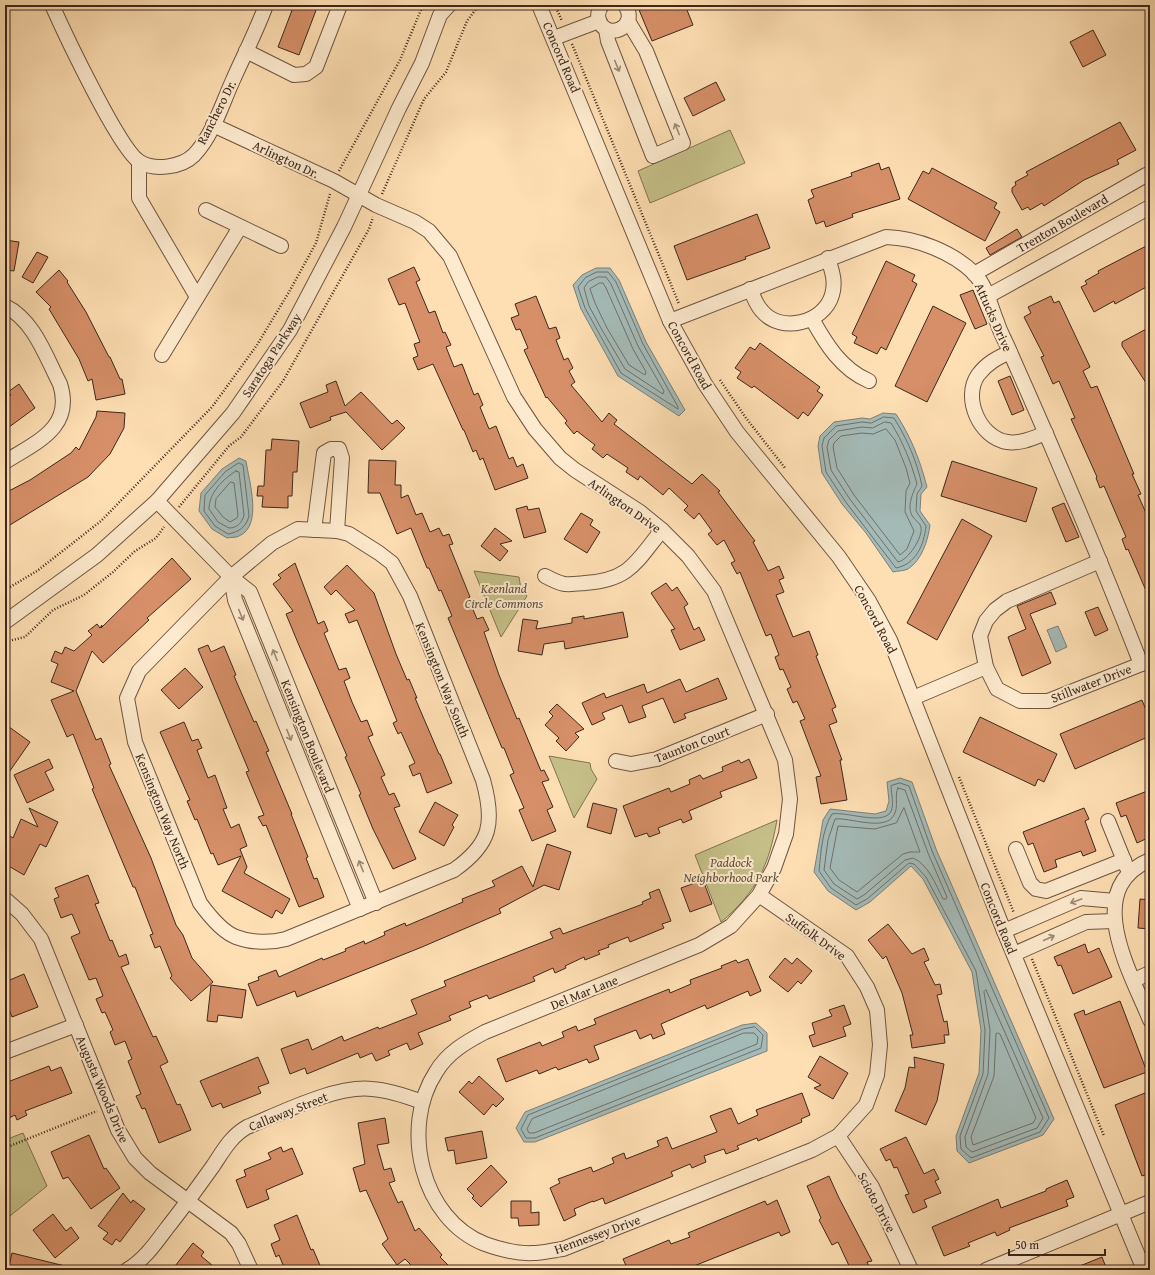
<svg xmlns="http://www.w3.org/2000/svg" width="1155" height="1275" viewBox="0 0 1155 1275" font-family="'Gentium Book Plus',serif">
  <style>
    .green { fill: #c6c088; stroke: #827452 }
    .water { fill: #a4bab7; stroke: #7b7f79 }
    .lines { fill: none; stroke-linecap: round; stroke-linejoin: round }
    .shore { stroke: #70706a; stroke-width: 1 }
    .building { fill: #d68f68; stroke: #3d271c }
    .minor-casing { stroke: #6d5542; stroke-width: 16 }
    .path { stroke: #3d271c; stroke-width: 2.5; stroke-dasharray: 1 2; stroke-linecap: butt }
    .minor { stroke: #feeace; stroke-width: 14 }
    .oneway { stroke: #9e8875 }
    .labels { text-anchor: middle; stroke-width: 4; stroke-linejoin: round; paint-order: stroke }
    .street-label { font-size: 13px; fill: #3d271c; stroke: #feeace }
    .park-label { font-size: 13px; font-style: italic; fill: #5f4d37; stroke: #feeace }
  </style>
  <rect width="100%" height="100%" fill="#fedfb3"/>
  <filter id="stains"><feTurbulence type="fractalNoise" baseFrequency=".005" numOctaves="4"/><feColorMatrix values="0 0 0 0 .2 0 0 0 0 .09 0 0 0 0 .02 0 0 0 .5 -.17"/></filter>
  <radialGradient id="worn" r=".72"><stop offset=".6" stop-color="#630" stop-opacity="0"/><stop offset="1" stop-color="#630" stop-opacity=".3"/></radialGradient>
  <g class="green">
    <polygon points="730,130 745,163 650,203 638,171"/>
    <polygon points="474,571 519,577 521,589 527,596 501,637"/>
    <polygon points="549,756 590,763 591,769 597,779 574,818"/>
    <path d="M777 820C769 865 757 892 721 922L695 855Z"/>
    <polygon points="23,1133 47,1186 5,1220 5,1140"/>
  </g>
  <g class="water">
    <polygon points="596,268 610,268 619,280 646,342 685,410 679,416 618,376 581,309 573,285 582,275"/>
    <path d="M883 413 896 414C911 437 920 460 927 487L921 494 920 511 930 525C928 540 922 560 908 569 904 571 897 571 893 572L866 533 842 504 822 473 818 446 820 436 834 422 862 418 870 419Z"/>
    <path d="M239 458 246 461C249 481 263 526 239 536 236 538 230 537 227 538L212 529 199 511 201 493 222 469Z"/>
    <polygon points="1058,626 1067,647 1056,652 1047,630"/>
    <polygon points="900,778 912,782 936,849 1054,1119 1043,1135 969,1163 957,1151 956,1136 979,1073 981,1030 972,972 923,879 911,866 870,902 856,910 828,891 814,872 823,820 830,809 875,814 886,811 889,801 887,782"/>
    <polygon points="756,1023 767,1033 767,1051 535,1142 524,1142 516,1128 525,1112 742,1025"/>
  </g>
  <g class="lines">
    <g class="shore">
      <polygon points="597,272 608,272 616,282 643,344 678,407 678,409 621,373 585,308 578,287 585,278"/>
      <polygon points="598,277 606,277 611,284 638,346 664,391 663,394 625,369 602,330 589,306 584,288 588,282"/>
      <polygon points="600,283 603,283 606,288 633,349 646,372 645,375 629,365 607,328 595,303 590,289"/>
      <path d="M884 417 894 418C907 439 917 461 922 486L917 494 916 511 926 526C924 545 916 564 896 568L845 501 826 472 822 446 824 438 836 426 862 422 871 423Z"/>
      <path d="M885 422 891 423C903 442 911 462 917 484 913 492 906 508 913 517 915 520 920 523 921 527 923 538 908 560 898 562L849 498 831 470 827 447 829 440 838 431 862 427 872 428Z"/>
      <polygon points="886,429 895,440 906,468 910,483 906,491 905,512 914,531 907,549 900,555 854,495 837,468 833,447 834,443 841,436 862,433 873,434"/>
      <path d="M239 463 243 465 249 516C246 527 239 532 228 534L215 526 204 511 205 495 225 472Z"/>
      <path d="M236 471 239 472 244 515C242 523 237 528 229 528L218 522 209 509C209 493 223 479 236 471Z"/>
      <polygon points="231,482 234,483 238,515 237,518 230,522 223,517 215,507 216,499"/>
      <path d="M900 783 909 786 932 851 1049 1118 1040 1132 971 1158 961 1149 960 1136 983 1074 985 1030 976 971 926 877 914 864 909 863 867 899 856 905 831 888 819 871C821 852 822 830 832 814 844 811 881 825 890 813 895 806 891 794 891 786Z"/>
      <path d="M898 788 905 790 928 853 947 897 946 899H943C936 885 928 864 913 858L905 860 864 895 857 899 834 884 824 870 828 840 835 819C849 817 885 832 894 815 899 807 894 795 898 788Z"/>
      <polygon points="904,808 920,852 910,852 903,854 857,892 839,880 830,868 838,826 875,829 896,823"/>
      <polygon points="986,990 1043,1118 1037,1128 972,1152 966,1147 965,1137 988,1074 990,1030 984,992"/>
      <polygon points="755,1027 763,1035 761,1048 535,1138 526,1138 521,1129 528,1115 743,1029"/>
      <polygon points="744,1033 754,1033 758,1037 757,1044 534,1133 529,1133 527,1129 532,1119"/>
      <polygon points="998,1033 1000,1034 1036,1118 1033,1123 973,1145 971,1137 994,1076 996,1034"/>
    </g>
  </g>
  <g class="building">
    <polygon points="294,5 318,5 299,55 278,47"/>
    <polygon points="637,5 685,5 693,25 652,41"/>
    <polygon points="1093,30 1106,55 1083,67 1070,42"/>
    <polygon points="716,82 725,100 693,116 684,98"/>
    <polygon points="1120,122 1136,150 1117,160 1119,164 1084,180 1044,206 1042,203 1030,210 1028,207 1022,210 1012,192 1012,188 1016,185 1015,182 1028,175 1026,172"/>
    <polygon points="879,163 881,170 889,167 900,199 852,214 853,217 826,227 824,221 816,224 808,200 814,197 811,190 852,176 851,173"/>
    <polygon points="932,168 997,203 994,208 1000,212 985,241 908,199 923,171 929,174"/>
    <polygon points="757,214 770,248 745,257 746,259 687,280 674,246"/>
    <polygon points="1017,229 1022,237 990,255 986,248"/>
    <polygon points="5,240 19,242 14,271 5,270"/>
    <polygon points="1150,244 1150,285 1115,304 1114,301 1094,312 1081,287 1087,284 1085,281 1099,273 1098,271"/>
    <polygon points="37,252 48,257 33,283 22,277"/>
    <polygon points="886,261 915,275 912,281 917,284 886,350 881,347 877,354 854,343 857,337 852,334"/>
    <polygon points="414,267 420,280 416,282 429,313 435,311 443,333 445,332 451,345 446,347 454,367 462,364 474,395 478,393 483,405 480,407 489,429 496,426 509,459 513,457 517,467 523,464 528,478 495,490 483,458 480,460 476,450 473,452 464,430 463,430 433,364 418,370 413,358 418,356 414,344 420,342 405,303 399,305 388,279"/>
    <polygon points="59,270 68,281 67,282 86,312 109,357 110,357 120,379 122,379 125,394 96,400 92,379 88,381 79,359 49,309 51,307 36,292"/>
    <polygon points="973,290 987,324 975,329 960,295"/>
    <polygon points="536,296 549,329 556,327 560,338 556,340 564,360 568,358 573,368 569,371 575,382 571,385 602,422 609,413 617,420 614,424 692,484 702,474 720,491 718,492 755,541 753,542 768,571 779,566 784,578 779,580 784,592 776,595 793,637 809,631 818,655 816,656 836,707 832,709 837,722 829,725 842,760 840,760 847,800 821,804 816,777 821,776 800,721 805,719 797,701 793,703 787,689 791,687 783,669 780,670 775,657 779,655 771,634 766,636 740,572 737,574 731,563 735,561 724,540 717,545 708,534 712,531 699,513 694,519 684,510 688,506 669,488 663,495 640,476 638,480 626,472 628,468 607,454 603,458 592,449 595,445 577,431 574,434 565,423 567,421 547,397 546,398 524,350 528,348 520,329 516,330 511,318 519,315 515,304"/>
    <polygon points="1051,296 1054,303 1059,301 1090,367 1083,371 1091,388 1097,386 1134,474 1132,474 1141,494 1138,495 1146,513 1150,512 1150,600 1128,549 1126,550 1122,539 1126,537 1104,486 1100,488 1096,478 1097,477 1071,419 1075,418 1059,381 1053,384 1041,357 1044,356 1024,317 1031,313 1028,307"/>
    <polygon points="933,306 966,323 927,402 895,386"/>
    <polygon points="1150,327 1150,389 1122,346 1122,342"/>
    <polygon points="760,343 820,387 817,391 823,395 808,416 803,412 798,419 754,386 752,388 737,378 741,372 735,368 750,347 755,350"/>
    <polygon points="1010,376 1024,410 1012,415 998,381"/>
    <polygon points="336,381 345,406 361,392 392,424 397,420 405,428 382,450 346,412 330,417 331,420 310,428 300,403 328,392 326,385"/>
    <polygon points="19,384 35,408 5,430 5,399 11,395 8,392"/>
    <polygon points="97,411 125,413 124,428 110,454 88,477 5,528 5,493 30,480 71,453 76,447 79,450 96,417"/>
    <polygon points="272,439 299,441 297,472 293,472 292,496 288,496 288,508 262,507 263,496 257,496 258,486 264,486 266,450 271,450"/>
    <polygon points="369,460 396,461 395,485 401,485 401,498 408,495 416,515 422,513 430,532 439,528 443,536 449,534 453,544 449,545 470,597 468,598 477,619 483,617 489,630 484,632 499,675 517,719 519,718 541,771 544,770 549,780 542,782 553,807 547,810 556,831 532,841 519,810 524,808 510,775 514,773 504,748 502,748 448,618 452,616 441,590 439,591 429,568 427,568 411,528 397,534 380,493 368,493"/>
    <polygon points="952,461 1037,488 1026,522 941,496"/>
    <polygon points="1064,503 1079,537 1066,542 1052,508"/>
    <polygon points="527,506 528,510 539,508 546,532 524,538 516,509"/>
    <polygon points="581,513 593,520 590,525 600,532 587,553 564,539"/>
    <polygon points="962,519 992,536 937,640 907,623"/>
    <polygon points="495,528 512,541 500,544 508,551 500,561 481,546"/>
    <polygon points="172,558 191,579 147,618 149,620 103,663 92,651 76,691 96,740 101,738 111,764 109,765 151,858 176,925 183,935 192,958 213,982 191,1001 170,978 172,976 160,946 155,948 150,935 153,934 135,887 133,887 92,789 94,788 73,734 67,737 51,700 74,691 51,682 58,664 51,661 55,651 62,654 65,647 74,651 92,635 88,631 97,624 100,628 102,625 101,628"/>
    <polygon points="295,563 318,624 324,621 328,631 324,633 339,670 346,668 350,678 344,681 352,702 361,722 367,720 373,735 368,737 385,775 381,777 389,795 394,793 400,806 394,808 416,859 393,869 373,829 359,795 361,794 345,757 347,756 298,643 286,614 293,611 273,584 281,578 278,575"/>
    <polygon points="347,565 374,593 396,654 407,680 409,679 417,698 415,698 439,754 440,754 452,783 427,793 420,773 413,776 409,766 415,763 401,732 398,734 393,723 397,721 357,620 349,623 345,614 355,610 336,590 331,595 324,587"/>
    <polygon points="666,583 672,591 677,587 688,604 684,607 694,630 699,627 705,640 680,650 671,630 675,629 651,593"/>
    <polygon points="1051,592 1056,604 1030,614 1051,663 1022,676 1008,637 1026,629 1017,606"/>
    <polygon points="1098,607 1108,630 1095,636 1085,612"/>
    <polygon points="623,612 628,637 565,649 564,641 544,644 542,655 518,651 523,619 538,621 536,629 572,623 572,618 584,616 584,619"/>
    <polygon points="208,645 211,652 224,646 236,675 234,676 254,722 256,721 269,751 266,752 292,814 291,814 308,857 306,858 314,879 317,878 324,897 299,907 266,825 263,826 258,817 264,815 246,772 249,771 198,649"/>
    <polygon points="185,668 203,687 179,709 161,690"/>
    <polygon points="718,678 727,699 684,714 686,718 674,723 663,698 642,706 646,717 629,723 622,705 602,713 605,719 592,725 582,703 604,693 606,698 644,684 647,693 680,679 686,692"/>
    <polygon points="1142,700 1150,720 1150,736 1075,769 1060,734"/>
    <polygon points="557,704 584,729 575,733 579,737 566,751 556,741 559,738 545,725 553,716 549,712"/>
    <polygon points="980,717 1057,754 1044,782 1038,779 1035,786 963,752"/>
    <polygon points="184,722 192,741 198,739 202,748 197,750 208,778 215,775 227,808 223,809 231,828 239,824 247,846 240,849 247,867 244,873 290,899 282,914 276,910 272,918 222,891 241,856 218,865 213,853 211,854 197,819 195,820 187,801 190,800 160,732"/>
    <polygon points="5,724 30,742 5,778"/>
    <polygon points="49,759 53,768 45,772 54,790 27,803 14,775"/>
    <polygon points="749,759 757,778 720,792 722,797 689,811 692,819 683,823 681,819 658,828 660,833 649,837 647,833 635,837 623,806 669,788 671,792 690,784 689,780 700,775 703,779 723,771 722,767 739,760 741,763"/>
    <polygon points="1150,790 1150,837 1137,843 1126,815 1121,817 1116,803"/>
    <polygon points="435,802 458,815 452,825 454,827 444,846 419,832"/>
    <polygon points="593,803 617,809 611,834 587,827"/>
    <polygon points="29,808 58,822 46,847 40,844 24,875 5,864 5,833 13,838 21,819 38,827"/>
    <polygon points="1084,808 1089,819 1085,821 1096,851 1083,856 1081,851 1055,860 1057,867 1044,872 1033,843 1028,845 1023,832"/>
    <polygon points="547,844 571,852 559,890 544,885 499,909 501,913 422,947 297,997 295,991 257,1006 248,984 259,980 258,977 276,970 279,977 322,958 323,960 346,951 345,949 364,941 365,944 385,935 384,932 405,923 406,926 463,902 462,899 495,886 492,881 522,866 533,887"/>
    <polygon points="88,875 99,903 95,904 110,941 112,940 119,957 126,954 129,964 121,967 153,1037 156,1036 168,1062 160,1066 177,1105 180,1104 191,1130 159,1143 145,1108 142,1109 136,1096 141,1094 128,1061 132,1059 125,1041 115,1045 110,1032 113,1030 105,1012 102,1013 96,999 103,996 96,978 89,980 71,937 80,933 72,914 61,918 54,899 59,897 55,888"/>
    <polygon points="703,880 712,904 690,912 681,888"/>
    <polygon points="659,889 671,921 662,924 664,928 630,942 628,937 608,945 609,947 598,951 600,954 585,960 584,957 565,966 566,968 555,973 553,968 533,977 535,981 489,999 487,995 469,1002 471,1007 449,1016 451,1020 418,1033 423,1044 410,1050 407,1043 388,1051 390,1055 376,1061 372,1053 360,1058 358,1053 307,1074 305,1068 290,1074 281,1049 308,1039 312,1050 342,1036 344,1041 378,1027 379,1029 417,1014 411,1000 446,986 444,981 553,938 550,932 560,928 563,934 643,904 642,902 651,898 649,893"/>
    <polygon points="1140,899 1150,900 1150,929 1138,928"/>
    <polygon points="888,924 912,954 924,948 929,960 924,962 935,985 940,984 942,994 937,995 944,1022 947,1021 949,1035 944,1035 945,1043 912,1048 910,1035 913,1035 902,993 886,956 883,959 868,940"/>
    <polygon points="1085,944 1088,953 1099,948 1112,977 1073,994 1061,965 1058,966 1054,957"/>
    <polygon points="785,958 792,964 797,958 812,971 801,984 798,981 788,992 769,977"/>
    <polygon points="748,959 761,991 750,996 748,991 707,1009 705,1005 661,1024 665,1034 653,1039 651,1034 640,1039 636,1030 594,1046 599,1059 589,1063 587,1059 558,1070 556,1067 539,1074 537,1070 506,1082 497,1059 540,1042 542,1046 564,1037 562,1032 576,1026 578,1031 596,1024 594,1019 669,989 670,993 691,984 690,980 722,968 721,966 736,960 738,963"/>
    <polygon points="24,974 38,1007 12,1017 5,999 5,982"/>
    <polygon points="211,985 246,990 242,1018 218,1015 217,1022 207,1021"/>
    <polygon points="1120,1001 1147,1072 1104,1088 1074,1014 1084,1010 1085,1015"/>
    <polygon points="844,1005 851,1024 843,1027 846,1036 813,1047 809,1036 815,1034 812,1023 832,1016 829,1010"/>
    <polygon points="820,1056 848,1073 833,1099 814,1088 821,1085 808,1077"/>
    <polygon points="258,1057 269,1083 258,1087 261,1093 223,1108 221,1103 212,1107 200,1081"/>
    <polygon points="914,1057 944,1064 937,1101 926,1125 895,1111 905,1088 909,1067 915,1068"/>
    <polygon points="49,1066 51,1071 61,1067 72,1093 25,1111 27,1115 17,1120 15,1115 5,1120 5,1083"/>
    <polygon points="479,1076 504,1099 496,1107 493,1104 484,1115 459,1092 469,1081 472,1084"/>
    <polygon points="802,1093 810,1115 801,1119 802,1122 758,1141 757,1138 737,1146 739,1149 726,1154 724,1149 704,1156 706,1162 692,1168 690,1164 671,1172 673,1176 605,1204 603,1198 593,1202 593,1201 574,1209 576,1215 564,1221 550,1188 560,1183 558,1179 591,1167 593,1172 614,1163 612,1158 624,1153 626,1159 659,1146 657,1141 667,1137 672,1149 717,1132 710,1116 731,1108 738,1124 758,1115 756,1110"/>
    <polygon points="1145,1093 1146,1097 1150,1096 1150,1173 1142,1176 1115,1105"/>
    <polygon points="385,1118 389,1143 377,1145 384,1170 391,1168 395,1181 389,1183 398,1203 402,1201 415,1231 419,1228 442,1255 440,1257 453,1270 416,1270 405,1259 397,1265 382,1244 388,1239 366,1190 360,1192 353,1168 365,1164 358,1123"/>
    <polygon points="482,1131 487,1158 456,1164 454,1150 448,1151 445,1138"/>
    <polygon points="89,1135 104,1169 106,1168 120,1188 91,1209 68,1177 63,1179 51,1152"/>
    <polygon points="906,1137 924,1174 934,1169 939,1179 935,1181 941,1193 924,1200 927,1207 913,1213 905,1195 909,1194 897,1167 894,1168 890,1159 886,1161 880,1149"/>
    <polygon points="281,1147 283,1152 292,1148 303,1174 266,1190 269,1199 247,1208 236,1180 246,1176 244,1170 271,1159 268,1153"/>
    <polygon points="491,1165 507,1182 481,1207 472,1198 474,1196 467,1189"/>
    <polygon points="829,1176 839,1198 872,1261 867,1262 871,1270 851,1270 838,1242 832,1245 819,1220 821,1218 807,1186"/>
    <polygon points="1067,1180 1074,1197 1066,1200 1068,1206 1009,1228 1010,1230 997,1236 995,1232 968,1243 970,1246 944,1256 932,1227 998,1199 1001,1208 1046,1191 1046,1189"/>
    <polygon points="123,1193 131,1203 133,1200 145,1209 120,1242 116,1239 112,1245 103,1239 108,1233 98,1226"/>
    <polygon points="777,1200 790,1232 781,1236 779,1232 684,1270 628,1270 623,1259 669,1240 671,1244 690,1237 688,1233 765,1201 767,1205"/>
    <polygon points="511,1201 531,1201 531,1213 539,1212 539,1225 519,1226 518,1218 511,1218"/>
    <polygon points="53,1214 66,1231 71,1227 79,1238 55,1258 33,1230"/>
    <polygon points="297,1215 311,1250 313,1249 322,1270 285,1270 279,1255 276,1257 271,1244 280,1240 274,1225"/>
    <polygon points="193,1243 204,1252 201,1256 218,1270 172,1270"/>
    <polygon points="12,1253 65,1266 64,1270 8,1270"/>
    <polygon points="1102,1257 1107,1270 1070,1270"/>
  </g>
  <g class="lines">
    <defs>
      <g id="minor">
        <path d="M52 5C64 32 120 151 140 162 155 171 182 167 194 155 213 135 222 104 233 80 244 55 257 30 266 5"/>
        <polyline points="539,5 670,321 705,384 737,432 839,557 869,601 890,640 1004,931 1144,1270"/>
        <path d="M602 5C599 9 597 15 599 20 606 42 640 27 625 5"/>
        <polyline points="606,29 608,41 653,156 683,143 646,51 628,21"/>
        <polyline points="554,38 599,21"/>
        <polyline points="246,51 294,75 306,74 316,67 340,5"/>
        <path d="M213 125 334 181 376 205 415 222 429 231 450 256 514 397 535 429 560 458 575 470 640 512 662 530 688 556 714 591 785 760 790 799 786 834 774 868 759 895 731 926 699 945 485 1032C466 1042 447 1053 436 1072 400 1127 421 1219 485 1244 499 1249 518 1254 533 1253 543 1253 553 1250 563 1249L812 1150 838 1136 866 1105 877 1075 880 1045 877 1010 867 987 847 956 759 895"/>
        <polyline points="139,162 139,198 197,297"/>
        <polyline points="206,210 281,246"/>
        <polyline points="974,274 1146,175 1150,176"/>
        <path d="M750 289C754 297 756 305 762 311 781 334 824 323 832 295 836 282 832 271 828 258"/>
        <polyline points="988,296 1150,207"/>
        <path d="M5 306C34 320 46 357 60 384 74 428 36 442 5 462"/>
        <path d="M812 319C826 344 841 369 869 381"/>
        <path d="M670 321 886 237C917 238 952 252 974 273 987 287 990 305 997 322 1000 332 1006 342 1010 352 1056 455 1100 559 1141 664"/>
        <path d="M1010 352C997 358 987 363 978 375 962 398 980 438 1007 442 1021 444 1033 438 1046 433"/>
        <polyline points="162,355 240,227"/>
        <polyline points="157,501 231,577 250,592 376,903"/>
        <path d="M298 529 337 531 349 534 379 553 392 563 410 596 483 780C495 823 491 844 454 870L286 939C271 943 251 943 236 937 223 932 208 914 200 903L135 742 127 698 139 671 231 577 272 543Z"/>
        <polyline points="314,530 324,453 331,449 339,449 342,458 337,531"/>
        <polyline points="1100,561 1007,601 995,610 986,621 980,636 986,667 997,689 1020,701 1048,701 1149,661"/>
        <path d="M545 576C564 586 565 585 585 583 630 580 636 562 662 530"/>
        <polyline points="231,577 235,600 360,909"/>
        <polyline points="5,622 97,555 157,501 233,413 290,330 344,227 399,108 422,63 440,15 449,5"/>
        <polyline points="913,698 986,667"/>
        <polyline points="616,761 631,764 657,759 767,714"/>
        <polyline points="1108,821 1127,868"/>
        <polyline points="1016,849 1030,883 1036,889 1046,891 1124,860"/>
        <path d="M1150 860C1081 889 1131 973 1150 1020"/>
        <polyline points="5,899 22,914 41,939 118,1130 135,1158 150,1173 231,1233 239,1244 251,1270"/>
        <polyline points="1004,931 1081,898 1115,901"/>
        <polyline points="1014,954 1086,922 1114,921"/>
        <polyline points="1134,980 1150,973"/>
        <polyline points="5,1052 76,1025"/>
        <polyline points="838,1136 872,1187 911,1270"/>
        <path d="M127 1270C144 1260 155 1244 167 1228 183 1208 198 1187 213 1166 223 1151 231 1136 247 1127 281 1113 336 1085 372 1089 389 1090 406 1096 422 1102"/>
        <polyline points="986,1270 1150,1202"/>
      </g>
    </defs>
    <use href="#minor" class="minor-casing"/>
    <g class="path">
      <polyline points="555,5 562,21"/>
      <polyline points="572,44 679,304"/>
      <polyline points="339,171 400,60 423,5"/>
      <polyline points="382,194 424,99 446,72 467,21 479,5"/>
      <polyline points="720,380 746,418 785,468"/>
      <polyline points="179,507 229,446 241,437 283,381 369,229 373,217"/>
      <polyline points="5,590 37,571 101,521 212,407 257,345 289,292 316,243 330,194"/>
      <polyline points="5,645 8,641 25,637 53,610 84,595 113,572 135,551 156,538 164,527"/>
      <polyline points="959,777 1014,913"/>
      <polyline points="1032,959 1104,1136"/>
      <polyline points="5,1148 97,1111"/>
    </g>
    <use href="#minor" class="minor"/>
  </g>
  <defs><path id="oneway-shaft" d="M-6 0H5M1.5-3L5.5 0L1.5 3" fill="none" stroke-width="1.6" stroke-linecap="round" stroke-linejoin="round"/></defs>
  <g class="oneway">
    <use href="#oneway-shaft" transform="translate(617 66) rotate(68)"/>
    <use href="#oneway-shaft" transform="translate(677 129) rotate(-112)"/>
    <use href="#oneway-shaft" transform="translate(241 615) rotate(68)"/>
    <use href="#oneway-shaft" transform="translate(275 655) rotate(-112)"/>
    <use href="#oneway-shaft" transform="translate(289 735) rotate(68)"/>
    <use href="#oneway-shaft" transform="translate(361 866) rotate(-112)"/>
    <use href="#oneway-shaft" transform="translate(1076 901) rotate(160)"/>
    <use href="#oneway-shaft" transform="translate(1049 938) rotate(-24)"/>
  </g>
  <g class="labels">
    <g class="street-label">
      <text transform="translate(562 57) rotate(67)" y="5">Concord Road</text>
      <text transform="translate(216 112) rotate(-63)" y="5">Ranchero Dr.</text>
      <text transform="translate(286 159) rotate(25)" y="5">Arlington Dr.</text>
      <text transform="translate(1062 223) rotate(-30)" y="5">Trenton Boulevard</text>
      <text transform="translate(994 317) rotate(66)" y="5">Attucks Drive</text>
      <text transform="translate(271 355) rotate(-57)" y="5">Saratoga Parkway</text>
      <text transform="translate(690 355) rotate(61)" y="5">Concord Road</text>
      <text transform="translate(625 505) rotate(35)" y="5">Arlington Drive</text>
      <text transform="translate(876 619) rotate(62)" y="5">Concord Road</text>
      <text transform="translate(443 680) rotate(68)" y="5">Kensington Way South</text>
      <text transform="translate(1091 683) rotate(-21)" y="5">Stillwater Drive</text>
      <text transform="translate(308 736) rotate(68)" y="5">Kensington Boulevard</text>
      <text transform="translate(692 744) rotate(-21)" y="5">Taunton Court</text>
      <text transform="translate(163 811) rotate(68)" y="5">Kensington Way North</text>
      <text transform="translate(999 918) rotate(68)" y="5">Concord Road</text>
      <text transform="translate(816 936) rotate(36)" y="5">Suffolk Drive</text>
      <text transform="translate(584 992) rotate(-22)" y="5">Del Mar Lane</text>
      <text transform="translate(103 1089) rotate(67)" y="5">Augusta Woods Drive</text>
      <text transform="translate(288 1111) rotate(-22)" y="5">Callaway Street</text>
      <text transform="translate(877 1202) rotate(62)" y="5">Scioto Drive</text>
      <text transform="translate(597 1234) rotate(-20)" y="5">Hennessey Drive</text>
    </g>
    <g class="park-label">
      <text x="504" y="593">Keenland<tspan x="504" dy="15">Circle Commons</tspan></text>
      <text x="731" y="867">Paddock<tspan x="731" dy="15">Neighborhood Park</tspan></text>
    </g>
  </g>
  <rect width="1155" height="1275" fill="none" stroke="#fedfb3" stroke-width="20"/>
  <rect x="6" y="6" width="1143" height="1263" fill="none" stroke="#3d271c" stroke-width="2"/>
  <rect x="10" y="10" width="1135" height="1255" fill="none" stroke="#3d271c"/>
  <path d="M1009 1249v6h96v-6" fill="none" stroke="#3d271c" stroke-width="2"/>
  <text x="1015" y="1249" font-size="12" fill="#3d271c" stroke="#feeace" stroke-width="3" paint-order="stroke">50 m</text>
  <rect width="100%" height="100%" filter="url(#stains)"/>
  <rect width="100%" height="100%" fill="url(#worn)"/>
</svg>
